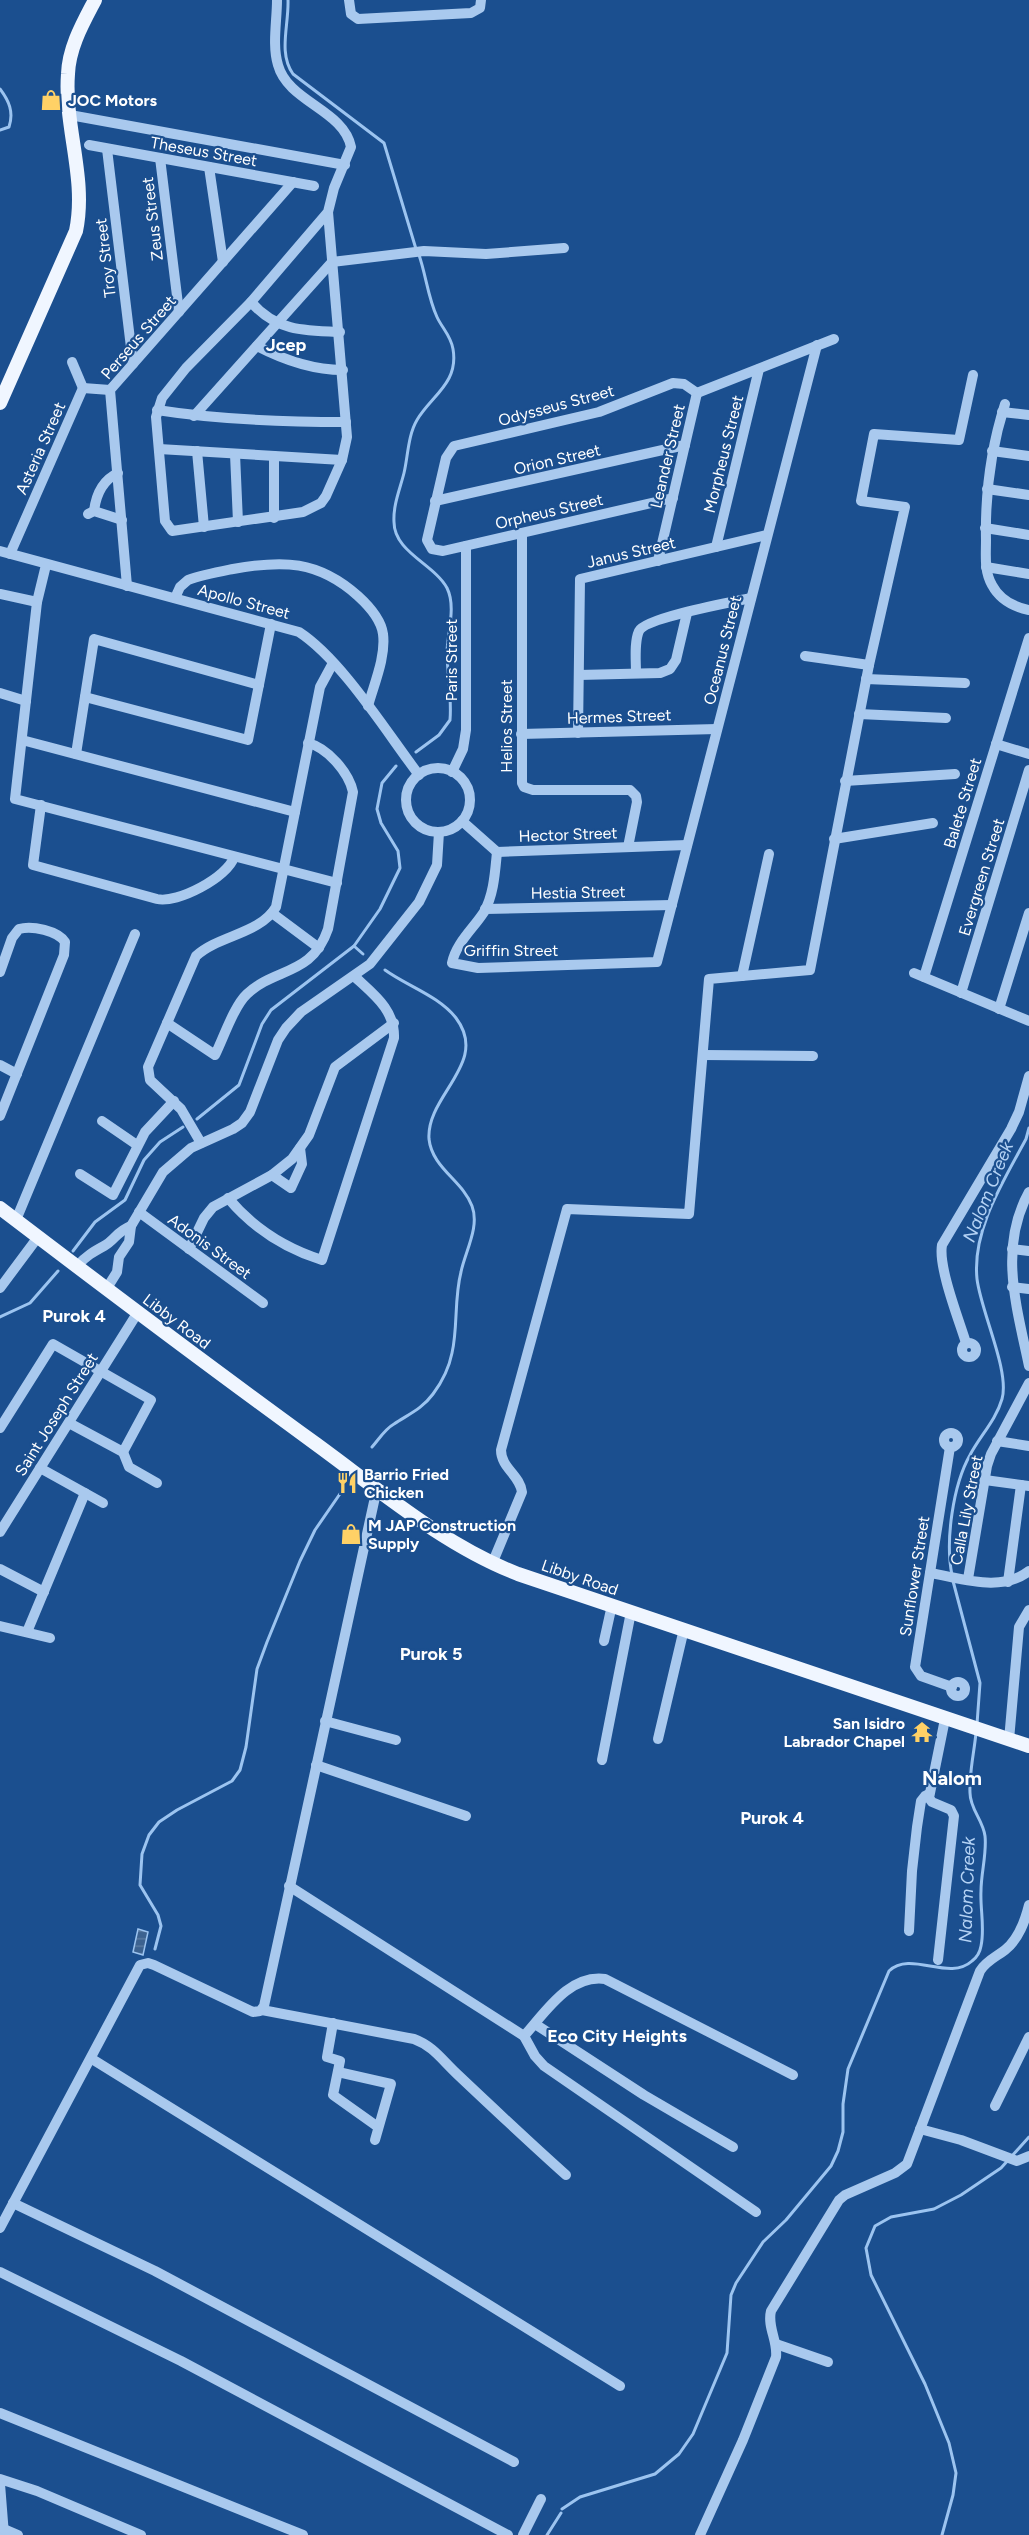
<svg xmlns="http://www.w3.org/2000/svg" width="1029" height="2535" viewBox="0 0 1029 2535" font-family="Figtree,sans-serif">
  <style>
    .water { fill: url(#water-rules); stroke: #9cc4f0; stroke-width: 1.5 }
    .lines { fill: none; stroke-linecap: round; stroke-linejoin: round }
    .stream { stroke: #9cc4f0; stroke-width: 3 }
    .minor { stroke: #a9c9ee; stroke-width: 10 }
    .major { stroke: #f0f6ff; stroke-width: 14 }
    .labels { text-anchor: middle; stroke-width: 4.5; stroke-linejoin: round; paint-order: stroke }
    .poi-label { font-size: 16px; font-weight: bold; fill: #fff; stroke: #1b4f8f; text-anchor: start }
    .street-label { font-size: 16px; fill: #fff; stroke: #1b4f8f }
    .neighbourhood-label { font-size: 18px; font-weight: bold; fill: #fff; stroke: #1b4f8f }
    .water-label { font-size: 18px; font-style: italic; fill: #b5d3f5; stroke: #1b4f8f }
    .quarter-label { font-size: 20px; font-weight: bold; fill: #fff; stroke: #1b4f8f }
  </style>
  <defs>
    <pattern id="water-rules" width="6" height="5" patternUnits="userSpaceOnUse" patternTransform="scale(1.5)"><rect width="6" height="5" fill="#3c6290"/><path d="M0 2.5h6" fill="none" stroke="#597aa1"/></pattern>
  </defs>
  <rect width="100%" height="100%" fill="#1b4f8f"/>
  <polygon class="water" points="138,1929 148,1932 143,1955 133,1952"/>
  <g class="lines">
    <g class="stream">
      <path d="M288 0C289 25 278 53 293 74L384 143 416 249"/>
      <path d="M0 89C9 101 14 112 9 127L0 130"/>
      <path d="M416 752 439 735 450 720C452 697 447 674 447 651 448 631 456 606 447 588 434 564 394 552 394 522 393 505 400 489 404 473 408 456 408 435 417 420 431 396 459 383 453 349 451 336 442 328 437 317 428 298 426 275 419 255"/>
      <polyline points="354,946 363,954"/>
      <polyline points="197,1119 239,1085 262,1024 271,1010 354,946 380,909 400,868 398,851 381,823 377,809 382,783 396,766"/>
      <polyline points="73,1251 95,1222 125,1200 144,1160 160,1142 183,1127"/>
      <polyline points="0,1317 30,1303 58,1271"/>
      <path d="M372 1447C379 1439 385 1429 394 1424 409 1414 422 1409 433 1394 442 1382 449 1368 452 1353 458 1327 454 1299 461 1272 465 1252 480 1227 472 1206 463 1181 432 1168 429 1139 426 1095 490 1063 456 1018 439 996 407 986 385 970"/>
      <path d="M952 1575C945 1541 953 1485 970 1455 980 1436 996 1420 1002 1399 1010 1371 981 1312 977 1279 972 1230 1003 1182 1026 1139L1029 1128"/>
      <polyline points="953,1581 980,1683 977,1724"/>
      <polyline points="155,1949 161,1926 158,1915 140,1885 142,1854 149,1835 159,1822 177,1810 232,1781 240,1770 246,1747 257,1669 267,1642 300,1561 315,1530 344,1488"/>
      <path d="M562 2509 580 2497 655 2474 679 2454 693 2434 727 2353 731 2295 736 2283 763 2242 786 2220 831 2166 838 2151 843 2132V2104L848 2069 889 1971C911 1950 949 1982 972 1961 976 1958 980 1952 981 1946 985 1928 980 1909 981 1891 981 1873 987 1853 985 1836 983 1820 970 1809 970 1793 969 1774 974 1753 976 1733"/>
      <polyline points="547,2535 561,2513"/>
      <polyline points="942,2535 953,2495 956,2473 949,2443 925,2384 871,2275 866,2248 875,2226 891,2217 934,2209 961,2195 1001,2168 1029,2137"/>
    </g>
    <g class="minor">
      <path d="M277 0C277 21 272 45 278 65 288 102 344 110 351 147L334 188 328 212 347 437 342 460 326 496 321 503 303 512 172 531 165 521 156 417 162 398 186 368 251 302 328 212"/>
      <polyline points="349,0 351,14 358,19 471,13 480,8 481,0"/>
      <polyline points="70,115 345,165"/>
      <polyline points="89,145 314,186"/>
      <polyline points="107,149 133,364"/>
      <polyline points="160,158 179,312"/>
      <polyline points="209,167 223,262"/>
      <path d="M251 302C276 331 304 331 340 332"/>
      <path d="M257 346C284 360 312 370 343 370"/>
      <polyline points="72,362 83,388"/>
      <polyline points="83,388 110,390"/>
      <polyline points="697,393 834,339"/>
      <path d="M1005 404C991 448 985 493 986 540 986 556 984 571 992 585 1000 600 1014 607 1029 610"/>
      <path d="M157 410C220 420 282 422 346 422"/>
      <polyline points="1002,412 1029,415"/>
      <polyline points="194,416 332,262 424,251 486,254 564,248"/>
      <polyline points="159,449 342,460"/>
      <polyline points="197,451 204,527"/>
      <polyline points="992,451 1029,456"/>
      <polyline points="235,454 238,522"/>
      <polyline points="987,489 1029,495"/>
      <polyline points="673,498 443,551 432,549 427,540 446,458 454,446 599,412 673,383 684,384 697,393"/>
      <polyline points="435,501 685,445"/>
      <path d="M94 511C96 495 103 480 118 473"/>
      <polyline points="88,514 94,511 122,520"/>
      <polyline points="274,518 274,456"/>
      <polyline points="985,528 1029,535"/>
      <polyline points="522,533 522,783 524,787 533,790 630,790 636,796 637,802 628,847"/>
      <polyline points="716,547 759,369"/>
      <path d="M0 551 299 632C342 660 387 733 419 775"/>
      <polyline points="10,554 83,388"/>
      <polyline points="658,561 697,393"/>
      <polyline points="46,565 37,602 15,799 337,883"/>
      <polyline points="986,567 1029,574"/>
      <polyline points="127,586 110,390 293,182"/>
      <polyline points="0,594 37,602"/>
      <path d="M175 598 180 587 188 580C202 575 218 572 233 569 282 560 318 560 358 596 369 606 381 619 383 634 386 657 374 684 368 706"/>
      <polyline points="805,656 869,665"/>
      <path d="M636 673C636 661 634 642 639 631 645 618 732 602 751 598"/>
      <polyline points="579,675 660,673 670,669 676,660 687,613"/>
      <polyline points="866,679 965,683"/>
      <polyline points="0,693 26,701"/>
      <polyline points="85,697 248,740 271,624"/>
      <polyline points="859,714 946,718"/>
      <polyline points="578,733 580,579 767,535"/>
      <polyline points="521,734 717,729"/>
      <polyline points="22,740 295,812"/>
      <polyline points="996,744 1029,754"/>
      <polyline points="76,754 94,639 259,685"/>
      <circle cx="438" cy="800" r="32"/>
      <polyline points="452,772 463,749 466,730 466,546"/>
      <polyline points="845,781 955,774"/>
      <path d="M41 805 33 865 157 899C177 904 228 877 234 857"/>
      <polyline points="462,821 497,852 687,845"/>
      <polyline points="834,839 933,823"/>
      <path d="M497 852C495 872 494 894 484 912 473 929 456 943 452 963L478 968 657 962 817 345"/>
      <polyline points="485,909 672,905"/>
      <polyline points="272,913 319,948"/>
      <path d="M0 972 12 938 19 929C32 925 58 931 65 942L64 955 0 1116"/>
      <polyline points="914,973 1029,1021"/>
      <polyline points="742,976 769,854"/>
      <polyline points="924,977 1029,638"/>
      <polyline points="961,993 1029,770"/>
      <polyline points="999,1009 1029,913"/>
      <path d="M167 1023 215 1055C223 1039 234 1006 247 994 276 967 312 976 328 929L353 792C349 773 328 748 308 743"/>
      <polyline points="703,1055 813,1056"/>
      <polyline points="0,1065 17,1074"/>
      <polyline points="102,1121 137,1145"/>
      <path d="M201 1143 181 1109 150 1080 148 1067 196 956C219 935 260 934 276 907L320 687 333 663"/>
      <polyline points="80,1174 113,1195 145,1132 174,1101"/>
      <polyline points="272,1175 291,1188 302,1164 300,1148"/>
      <path d="M1029 1192C998 1248 1017 1308 1029 1366"/>
      <path d="M228 1198C254 1229 284 1248 322 1260L394 1038C395 1009 373 994 354 976"/>
      <polyline points="139,1212 263,1303"/>
      <polyline points="16,1220 135,934"/>
      <polyline points="189,1249 204,1218 213,1207 272,1175 292,1159 309,1135 335,1067 394,1023"/>
      <polyline points="1012,1249 1029,1251"/>
      <path d="M77 1266C86 1256 93 1252 104 1246 115 1240 116 1232 131 1226"/>
      <polyline points="1012,1287 1029,1289"/>
      <polyline points="0,1288 38,1237"/>
      <polyline points="107,1288 117,1272 119,1257 129,1242 131,1226 163,1172 191,1148 233,1129 242,1123 250,1112 278,1040 286,1028 301,1012 370,964 419,902 437,865 439,832"/>
      <circle cx="969" cy="1350" r="7"/>
      <path d="M966 1343C959 1320 938 1267 942 1245L1011 1129 1019 1112 1029 1076"/>
      <polyline points="69,1423 123,1452"/>
      <polyline points="0,1428 53,1344 151,1400 123,1452"/>
      <circle cx="951" cy="1440" r="7"/>
      <polyline points="997,1441 1029,1446"/>
      <polyline points="950,1447 915,1667 921,1676 952,1687"/>
      <polyline points="123,1452 129,1467 157,1483"/>
      <polyline points="40,1468 103,1503"/>
      <polyline points="985,1480 1029,1486"/>
      <polyline points="0,1532 138,1312"/>
      <path d="M492 1564 522 1492C520 1475 501 1468 501 1450L567 1209 689 1214 709 979 810 970 869 665 905 507 861 501 874 434 959 440 973 375"/>
      <polyline points="0,1569 44,1592"/>
      <path d="M930 1573C961 1578 1001 1593 1029 1571"/>
      <polyline points="968,1579 987,1466 991,1454 1029,1383"/>
      <polyline points="1008,1582 1021,1485"/>
      <polyline points="0,1626 50,1638"/>
      <polyline points="27,1632 85,1493"/>
      <polyline points="604,1641 612,1605"/>
      <circle cx="958" cy="1689" r="7"/>
      <polyline points="325,1721 396,1740"/>
      <polyline points="658,1739 684,1629"/>
      <polyline points="1009,1740 1019,1627 1029,1610"/>
      <polyline points="602,1760 631,1612"/>
      <polyline points="316,1765 466,1816"/>
      <polyline points="289,1886 524,2036 535,2056 544,2066 756,2212"/>
      <polyline points="909,1931 912,1871 917,1827 921,1801 925,1796 929,1794"/>
      <polyline points="938,1960 954,1816 951,1810 932,1802 929,1798 945,1719"/>
      <path d="M262 2010 414 2039C433 2046 442 2060 457 2074 493 2108 529 2142 566 2175"/>
      <polyline points="333,2023 327,2057 340,2061 333,2095 378,2127"/>
      <polyline points="535,2024 644,2095 733,2147"/>
      <path d="M524 2036C545 2013 569 1974 605 1979L793 2075"/>
      <polyline points="92,2059 620,2386"/>
      <polyline points="338,2072 391,2084 375,2140"/>
      <polyline points="995,2106 1029,2037"/>
      <polyline points="920,2129 961,2140 1017,2161 1029,2156"/>
      <polyline points="13,2203 155,2271 514,2462"/>
      <polyline points="0,2228 140,1965 148,1963 154,1965 253,2012 260,2011 264,2006 377,1488"/>
      <polyline points="0,2272 181,2361 508,2535"/>
      <polyline points="776,2344 828,2362"/>
      <polyline points="0,2413 303,2535"/>
      <polyline points="0,2479 37,2491 141,2535"/>
      <polyline points="0,2484 4,2535"/>
      <polyline points="4,2529 18,2535"/>
      <polyline points="523,2535 541,2499"/>
      <path d="M700 2535 743 2440 776 2357C778 2341 767 2327 771 2311L839 2200 845 2195 895 2173 907 2164 980 1971C986 1961 996 1957 1005 1950 1019 1939 1025 1921 1029 1905"/>
    </g>
    <g class="major">
      <path d="M0 403 76 231C87 178 64 127 68 74 69 47 83 23 95 0"/>
      <path d="M0 1208C105 1288 210 1367 316 1444 379 1490 445 1546 518 1574L1029 1746"/>
    </g>
  </g>
  <defs>
    <symbol id="shop-bare" viewBox="-9 -9 18 18"><path d="M-5-2.5h2.3a2.7 3.5 0 0 1 5.4 0H5L5.5 6h-11ZM-1.5-2.5h3a1.5 2.3 0 0 0-3 0Z" fill="#ffd166" stroke="#1b4f8f" stroke-width="2.5" paint-order="stroke"/></symbol>
    <symbol id="restaurant-bare" viewBox="-9 -9 18 18"><path d="M-5-6h1v4h1v-4h1v4h1v-4h1v5L-1.5 .5V6h-2V.5L-5-1ZM5-6V6H3V1.5H1.5Q1.5-4 5-6Z" fill="#ffd166" stroke="#1b4f8f" stroke-width="2.5" paint-order="stroke"/></symbol>
    <symbol id="temple-bare" viewBox="-9 -9 18 18"><path d="M0-6L5-2H3V0L6.5 2.5H4V6H1.5V3h-3V6H-4V2.5H-6.5L-3 0V-2H-5Z" fill="#ffd166" stroke="#1b4f8f" stroke-width="2.5" paint-order="stroke"/></symbol>
  </defs>
  <g fill-rule="evenodd">
    <use href="#shop-bare" x="36" y="85" width="30" height="30"/>
    <use href="#restaurant-bare" x="332" y="1468" width="30" height="30"/>
    <use href="#shop-bare" x="336" y="1519" width="30" height="30"/>
    <use href="#temple-bare" x="907" y="1717" width="30" height="30"/>
  </g>
  <g class="labels">
    <g class="poi-label">
      <text x="68" y="106">JOC Motors</text>
      <text x="364" y="1480">Barrio Fried<tspan x="364" dy="18">Chicken</tspan></text>
      <text x="368" y="1531">M JAP Construction<tspan x="368" dy="18">Supply</tspan></text>
      <text x="905" y="1729" text-anchor="end">San Isidro<tspan x="905" dy="18">Labrador Chapel</tspan></text>
    </g>
    <g class="street-label">
      <text transform="translate(204 151) rotate(10)" y="6">Theseus Street</text>
      <text transform="translate(152 219) rotate(-97)" y="6">Zeus Street</text>
      <text transform="translate(105 258) rotate(-97)" y="6">Troy Street</text>
      <text transform="translate(138 337) rotate(-49)" y="6">Perseus Street</text>
      <text transform="translate(556 405) rotate(-15)" y="6">Odysseus Street</text>
      <text transform="translate(40 448) rotate(-66)" y="6">Asteria Street</text>
      <text transform="translate(723 454) rotate(-76)" y="6">Morpheus Street</text>
      <text transform="translate(667 456) rotate(-77)" y="6">Leander Street</text>
      <text transform="translate(557 459) rotate(-13)" y="6">Orion Street</text>
      <text transform="translate(549 511) rotate(-13)" y="6">Orpheus Street</text>
      <text transform="translate(631 552) rotate(-13)" y="6">Janus Street</text>
      <text transform="translate(244 601) rotate(15)" y="6">Apollo Street</text>
      <text transform="translate(722 650) rotate(-76)" y="6">Oceanus Street</text>
      <text transform="translate(451 660) rotate(-90)" y="6">Paris Street</text>
      <text transform="translate(619 716) rotate(-2)" y="6">Hermes Street</text>
      <text transform="translate(506 726) rotate(-90)" y="6">Helios Street</text>
      <text transform="translate(962 803) rotate(-73)" y="6">Balete Street</text>
      <text transform="translate(568 834) rotate(-2)" y="6">Hector Street</text>
      <text transform="translate(981 877) rotate(-73)" y="6">Evergreen Street</text>
      <text transform="translate(578 892) rotate(-1)" y="6">Hestia Street</text>
      <text x="511" y="956">Griffin Street</text>
      <text transform="translate(210 1246) rotate(36)" y="6">Adonis Street</text>
      <text transform="translate(177 1321) rotate(37)" y="6">Libby Road</text>
      <text transform="translate(56 1414) rotate(-58)" y="6">Saint Joseph Street</text>
      <text transform="translate(966 1510) rotate(-79)" y="6">Calla Lily Street</text>
      <text transform="translate(914 1576) rotate(-81)" y="6">Sunflower Street</text>
      <text transform="translate(580 1577) rotate(19)" y="6">Libby Road</text>
    </g>
    <g class="neighbourhood-label">
      <text x="286" y="351">Jcep</text>
      <text x="74" y="1322">Purok 4</text>
      <text x="431" y="1660">Purok 5</text>
      <text x="772" y="1824">Purok 4</text>
      <text x="617" y="2042">Eco City Heights</text>
    </g>
    <g class="water-label">
      <text transform="translate(988 1192) rotate(-68)" y="6">Nalom Creek</text>
      <text transform="translate(967 1890) rotate(-88)" y="6">Nalom Creek</text>
    </g>
    <g class="quarter-label">
      <text x="952" y="1785">Nalom</text>
    </g>
  </g>
</svg>
